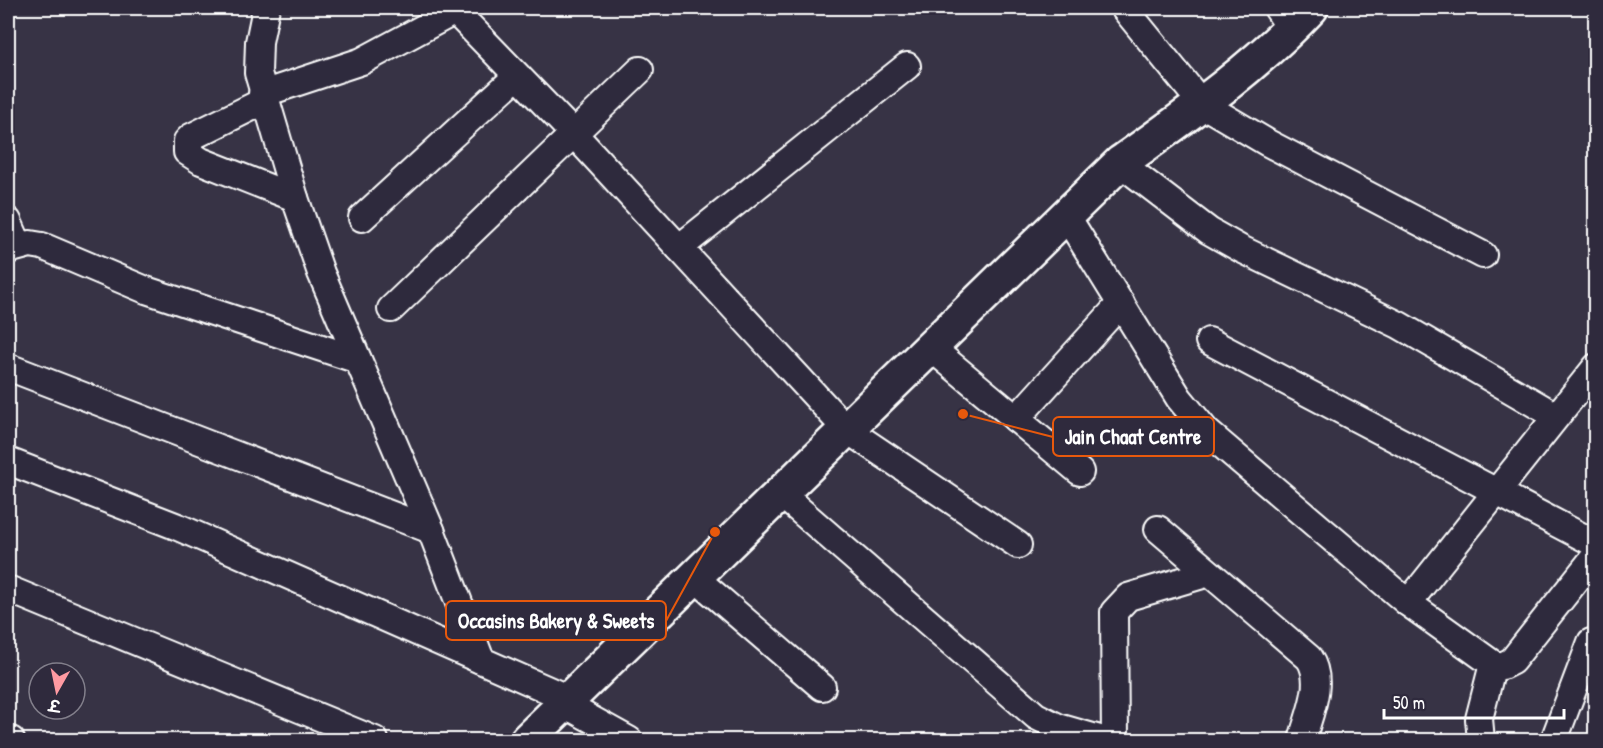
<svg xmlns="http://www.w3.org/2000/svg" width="1603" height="748" viewBox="0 0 1603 748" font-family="'Patrick Hand','Playpen Sans Deva',sans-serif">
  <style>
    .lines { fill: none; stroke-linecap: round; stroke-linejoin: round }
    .street-casing { stroke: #fff; stroke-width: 30 }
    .highway-casing { stroke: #fff; stroke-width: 38 }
    .street { stroke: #2f2a3d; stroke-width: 26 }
    .highway { stroke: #2f2a3d; stroke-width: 33 }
    .leader { fill: none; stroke: #e8590c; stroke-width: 2 }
    .callout-dot { fill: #e8590c; stroke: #2f2a3d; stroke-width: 2 }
    .callout { fill: #2f2a3d; stroke: #e8590c; stroke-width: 2 }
    .callout-label { font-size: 21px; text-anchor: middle; font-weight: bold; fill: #fff }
  </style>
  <rect width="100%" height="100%" fill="#373345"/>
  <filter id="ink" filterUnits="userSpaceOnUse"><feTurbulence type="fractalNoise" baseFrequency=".0167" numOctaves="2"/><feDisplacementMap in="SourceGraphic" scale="12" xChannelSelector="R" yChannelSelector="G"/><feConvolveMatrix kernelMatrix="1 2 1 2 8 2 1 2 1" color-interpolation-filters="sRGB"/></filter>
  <g filter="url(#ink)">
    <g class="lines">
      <defs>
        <g id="street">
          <polyline points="266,8 259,42 258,73 295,198 321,273 431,530 481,660"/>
          <polyline points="452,8 572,132 846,429 1018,545"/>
          <polyline points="1124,8 1202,104 1268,143 1483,255"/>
          <polyline points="1277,8 1291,29"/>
          <polyline points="262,94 362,61 455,11"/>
          <polyline points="264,101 191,137 187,141 187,152 201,161 295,198"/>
          <polyline points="1120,163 1209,231 1241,249 1399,325 1556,416"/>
          <polyline points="1066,215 1179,398 1207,432 1408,603 1493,664 1502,666 1512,661 1596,555"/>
          <polyline points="362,218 517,76"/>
          <polyline points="8,221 19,246"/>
          <polyline points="679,248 907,66"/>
          <polyline points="8,250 30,244 42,246 146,290 358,360"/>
          <polyline points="391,309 640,70"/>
          <polyline points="1209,341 1596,544"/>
          <polyline points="930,347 1080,472"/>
          <polyline points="8,367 431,530"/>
          <polyline points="1016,419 1121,303"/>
          <polyline points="8,461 178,527 569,699"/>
          <polyline points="780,493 1036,716 1058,727 1103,740"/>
          <path d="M1158 529 1309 658C1325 682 1309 714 1302 740"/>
          <polyline points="694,577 822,687"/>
          <polyline points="8,589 375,740"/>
          <polyline points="1408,603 1596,367"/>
          <polyline points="564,704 629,740"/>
          <polyline points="8,739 11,740"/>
          <polyline points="1115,740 1114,612 1128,597 1209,573"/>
          <polyline points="1481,740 1479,719 1493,664"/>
          <polyline points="1554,740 1591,642"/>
        </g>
        <path id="highway" d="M527 740 1120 163C1186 116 1255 68 1311 8"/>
      </defs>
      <use href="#street" class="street-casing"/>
      <use href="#highway" class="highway-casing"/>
      <use href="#street" class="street"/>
      <use href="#highway" class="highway"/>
    </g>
  </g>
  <path class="leader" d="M963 414L1053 437M715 532L666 621"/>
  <g class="callout-dot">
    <circle cx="963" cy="414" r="6"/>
    <circle cx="715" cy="532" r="6"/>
  </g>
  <g class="callout">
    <rect x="1053" y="417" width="161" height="39" rx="6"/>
    <rect x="446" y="601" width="220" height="39" rx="6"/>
  </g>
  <g class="callout-label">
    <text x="1133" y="444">Jain Chaat Centre</text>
    <text x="556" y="628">Occasins Bakery &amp; Sweets</text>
  </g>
  <rect width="1603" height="748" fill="none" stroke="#2f2a3d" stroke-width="30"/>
  <rect x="15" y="15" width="1573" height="718" fill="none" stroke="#fff" stroke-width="2" filter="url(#ink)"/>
  <g transform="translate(57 691) rotate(189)"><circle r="28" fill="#2f2a3d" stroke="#827f8b" stroke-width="1.5"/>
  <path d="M0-4.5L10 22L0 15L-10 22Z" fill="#ff9aa2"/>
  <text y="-9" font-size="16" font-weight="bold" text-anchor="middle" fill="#ffffff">उ</text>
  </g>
  <path d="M1384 709v9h180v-9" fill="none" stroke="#ffffff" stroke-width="3"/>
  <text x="1393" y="709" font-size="18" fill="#ffffff" stroke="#2f2a3d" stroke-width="4.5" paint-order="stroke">50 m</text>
</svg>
